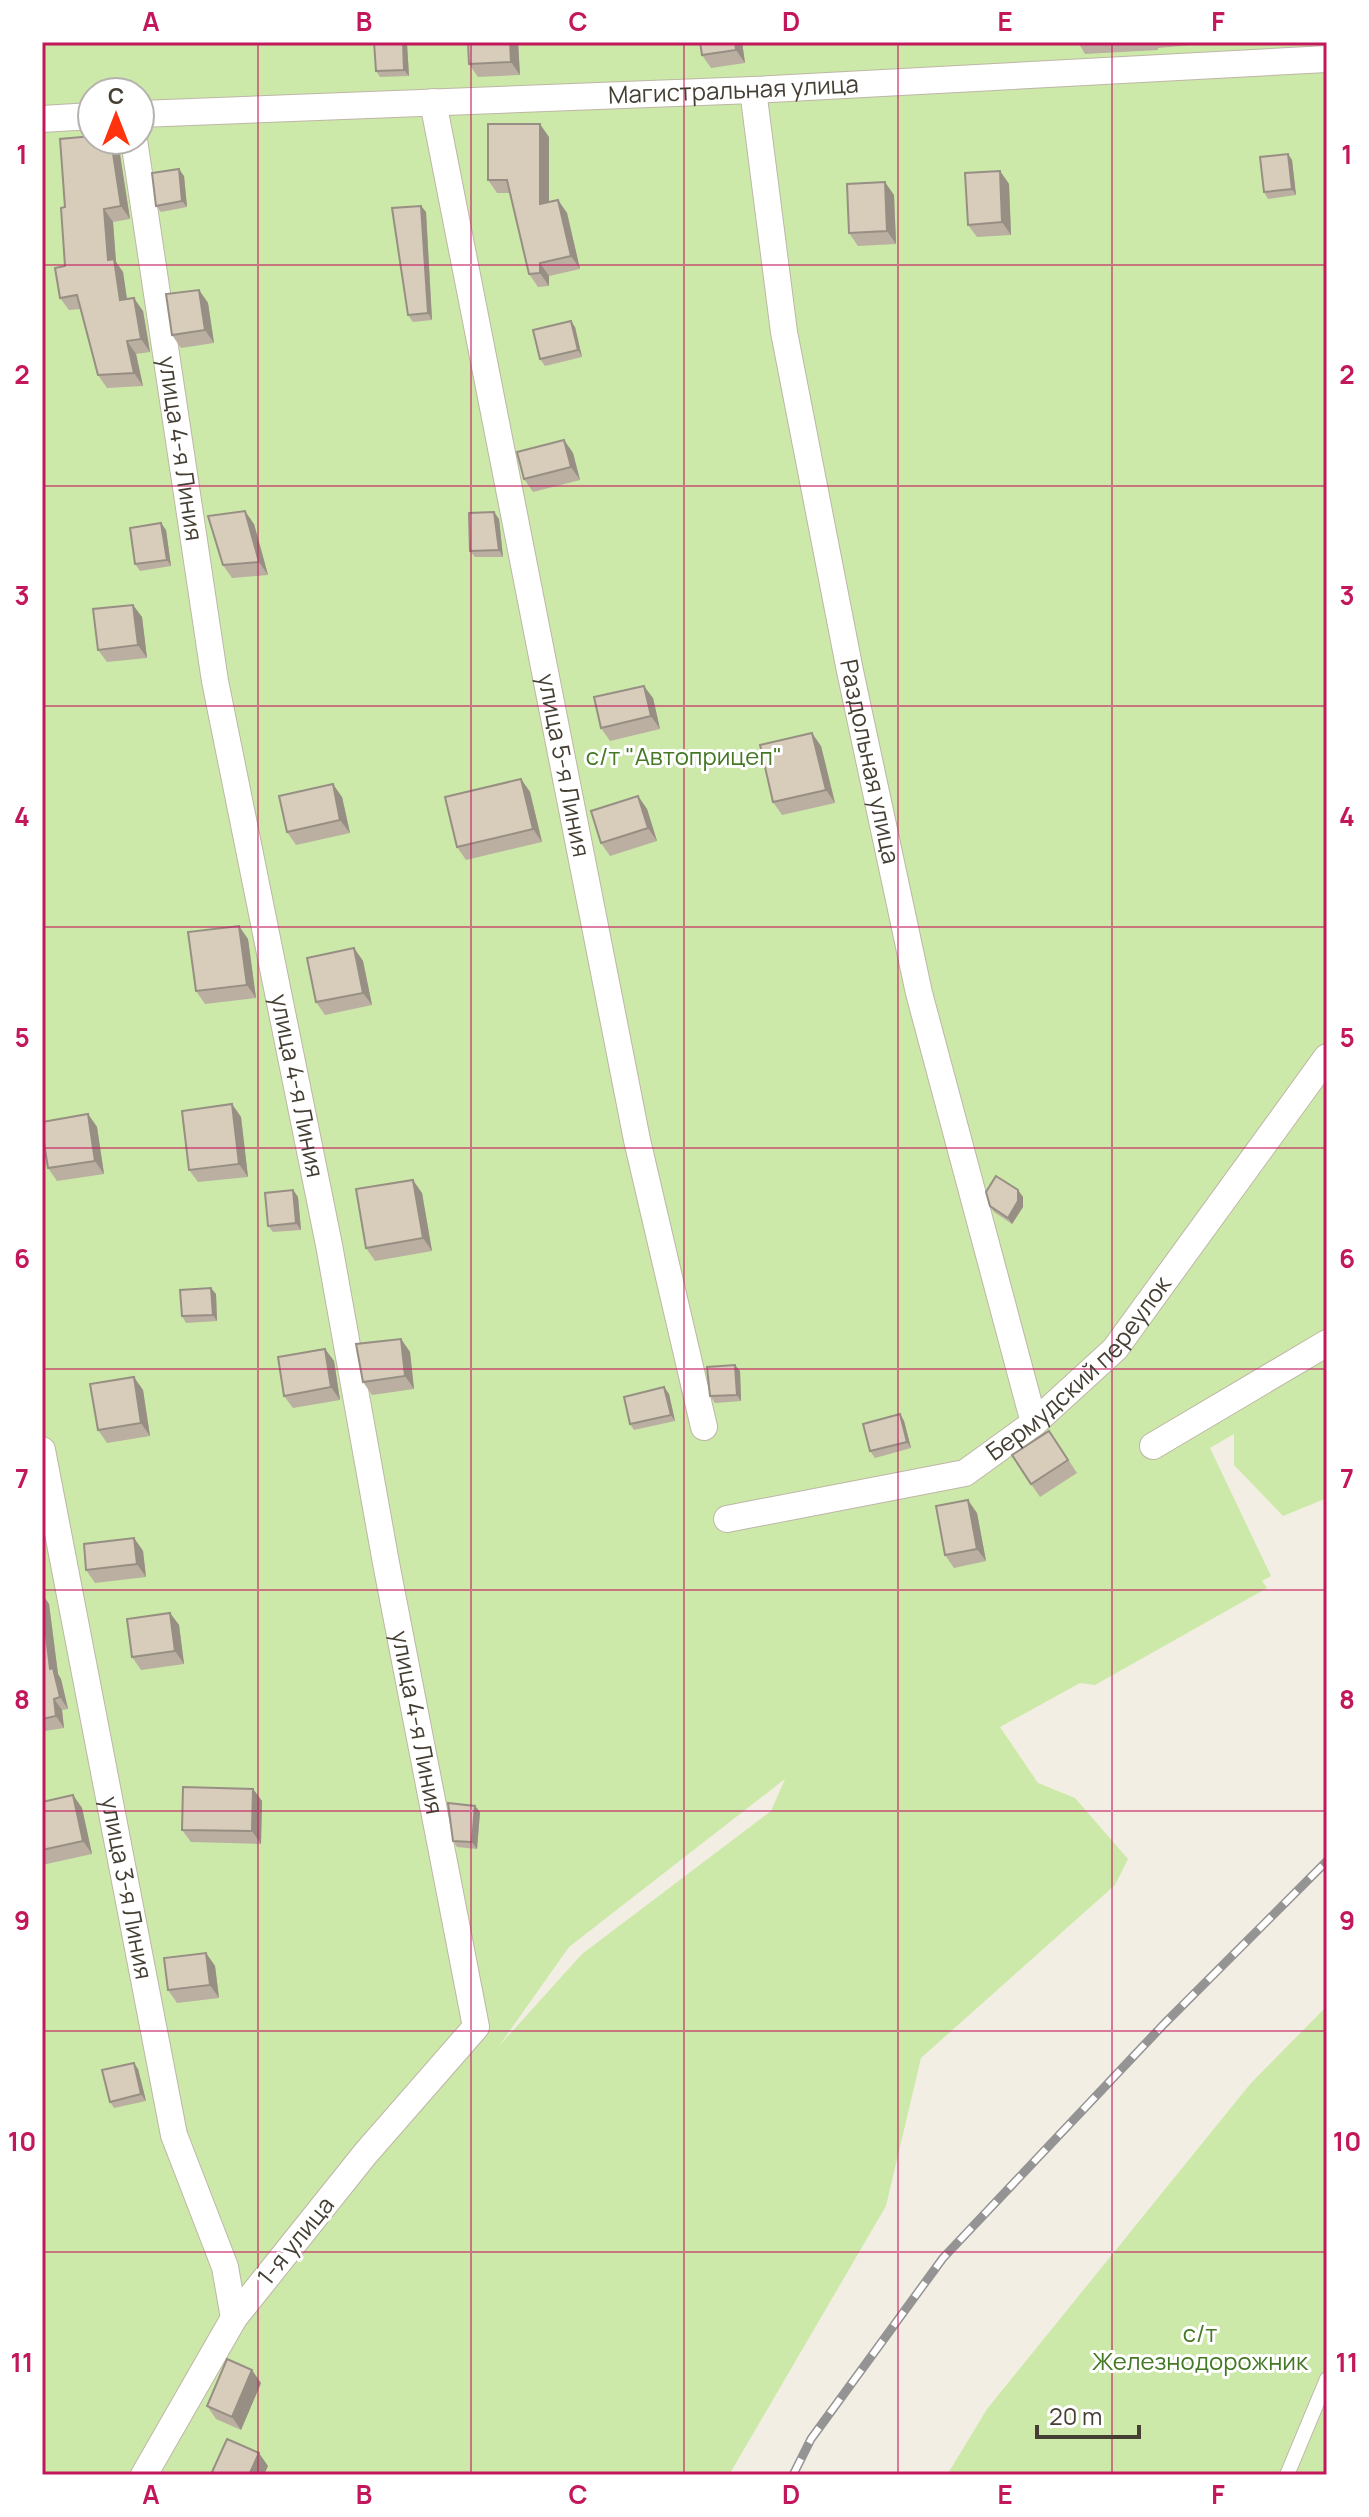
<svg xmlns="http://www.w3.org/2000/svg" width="1369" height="2517" viewBox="0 0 1369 2517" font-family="Manrope,sans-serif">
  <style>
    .green { fill: #cce9a9; fill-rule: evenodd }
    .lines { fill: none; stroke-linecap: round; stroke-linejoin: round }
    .lane-casing { stroke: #beb6a6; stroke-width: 16 }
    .street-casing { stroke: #beb6a6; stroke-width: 28 }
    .lane { stroke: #fff; stroke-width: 14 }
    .street { stroke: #fff; stroke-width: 26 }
    .rail-casing { stroke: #949494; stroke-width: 9 }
    .rail { stroke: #fff; stroke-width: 6; stroke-dasharray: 18; stroke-linecap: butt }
    .wall { fill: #baafa1 }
    .shaded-wall { fill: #978f83 }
    .building { fill: #d8ccbb; stroke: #978f83; stroke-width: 2 }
    .grid { fill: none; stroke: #c2185b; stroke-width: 2; stroke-opacity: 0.55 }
    .labels { text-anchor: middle; stroke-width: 6; stroke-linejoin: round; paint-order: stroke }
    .street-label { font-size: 24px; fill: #453e33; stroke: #fff }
    .park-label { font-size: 24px; fill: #447824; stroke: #fff }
    .neatline { fill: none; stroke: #c2185b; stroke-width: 3 }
    .grid-label { font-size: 26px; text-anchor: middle; font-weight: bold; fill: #c2185b }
  </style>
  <rect width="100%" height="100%" fill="#f3eee3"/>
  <g class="green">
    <path d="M42 42H1327V1498L1283 1516 1234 1465V1434L1210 1448 1271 1576 1262 1581 1267 1588 1095 1685 1080 1683 1000 1727 1038 1783 1075 1798 1128 1859 1115 1885 921 2058 886 2206 729 2475H42ZM92 92H140V140H92ZM785 1779 771 1811 582 1954 499 2046 569 1947Z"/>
    <polygon points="1327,2006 1327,2475 947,2475 987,2409 1251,2083"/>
  </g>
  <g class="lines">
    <defs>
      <polyline id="lane" points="1287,2475 1327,2379"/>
      <g id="street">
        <path id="s1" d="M753 90 784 332 850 671 919 993 1034 1423"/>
        <path id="s2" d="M433 102 637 1140 704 1427"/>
        <path id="s3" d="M140 114 753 90 1327 59"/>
        <polyline points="42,119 92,116"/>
        <path id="s4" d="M134 140 215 681 329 1245 386 1563 476 2027 366 2153 234 2318 144 2475"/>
        <polyline points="1153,1446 1327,1343"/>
        <path id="s5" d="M42 1450 174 2135 225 2267 234 2318"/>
        <path id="s6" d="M727 1519 965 1473 1034 1423 1115 1349 1327 1057"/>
      </g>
    </defs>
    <use href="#lane" class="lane-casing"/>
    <use href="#street" class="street-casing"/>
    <use href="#lane" class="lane"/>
    <use href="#street" class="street"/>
    <defs>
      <polyline id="rail" points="793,2475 811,2439 943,2258 1164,2024 1327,1861"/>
    </defs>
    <use href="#rail" class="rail-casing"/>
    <use href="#rail" class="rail"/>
  </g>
  <g class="wall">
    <polygon points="468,42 518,42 520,75 478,77 469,64"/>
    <polygon points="700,42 742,42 745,63 711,68 702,55"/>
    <polygon points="1078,42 1224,42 1158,48 1158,50 1085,54"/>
    <polygon points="407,44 409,76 380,77 376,71"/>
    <polygon points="549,137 549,202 558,200 567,213 580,269 549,276 549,286 538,287 529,274 510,193 497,193 488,180"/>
    <polygon points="119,148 130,219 113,222 116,262 123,272 127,299 143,311 150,352 136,354 143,386 107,388 98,375 80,309 69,310 60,298 65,266 65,207"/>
    <polygon points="1288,154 1292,160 1296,195 1268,199 1264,192"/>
    <polygon points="1000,171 1009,184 1011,235 977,237 968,225"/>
    <polygon points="184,176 187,207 161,212 156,206"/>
    <polygon points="894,195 896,244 858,246 849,233"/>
    <polygon points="421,206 426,212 432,320 413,322 408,315"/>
    <polygon points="199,290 208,303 214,343 181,348 172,335"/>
    <polygon points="575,327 582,357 545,366 540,359"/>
    <polygon points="564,440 573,453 580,480 533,492 524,479"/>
    <polygon points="499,519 503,557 475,557 470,551"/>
    <polygon points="254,524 268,575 232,578 223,565"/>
    <polygon points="166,530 171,566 140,571 135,564"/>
    <polygon points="133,605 142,617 147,658 107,662 98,650"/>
    <polygon points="653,698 660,729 610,741 601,728"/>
    <polygon points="821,746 835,803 782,815 773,802"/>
    <polygon points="521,779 530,792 542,842 466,860 457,847"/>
    <polygon points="638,796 647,809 657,841 610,856 601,843"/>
    <polygon points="342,797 350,833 296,845 287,832"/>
    <polygon points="248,939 256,998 205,1004 196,991"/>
    <polygon points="354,948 363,961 372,1005 325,1015 316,1002"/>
    <polygon points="232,1104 241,1117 248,1177 198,1182 189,1170"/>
    <polygon points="88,1114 97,1127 104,1174 57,1181 48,1168"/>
    <polygon points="293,1190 298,1197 301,1230 273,1232 268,1226"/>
    <polygon points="1018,1190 1023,1197 1023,1207 1012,1224 994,1212 990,1206"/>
    <polygon points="422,1193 432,1251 375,1261 366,1248"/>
    <polygon points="216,1294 217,1321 186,1323 182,1316"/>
    <polygon points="401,1339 410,1352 414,1389 372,1395 363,1382"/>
    <polygon points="325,1349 334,1361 340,1400 293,1408 284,1396"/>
    <polygon points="740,1371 741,1401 715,1403 710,1396"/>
    <polygon points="664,1387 669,1394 675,1421 634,1430 630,1424"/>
    <polygon points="143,1390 150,1436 107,1443 98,1430"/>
    <polygon points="900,1414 904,1421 911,1448 875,1458 870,1451"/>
    <polygon points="1058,1444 1077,1473 1040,1497 1031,1484"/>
    <polygon points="977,1513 986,1561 954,1568 945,1555"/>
    <polygon points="134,1538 143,1551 146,1577 95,1583 86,1570"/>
    <polygon points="42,1594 49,1604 58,1674 61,1679 68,1709 62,1710 64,1728 45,1731 42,1727"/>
    <polygon points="170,1613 179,1625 184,1664 141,1670 132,1657"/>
    <polygon points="253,1789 262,1801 261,1844 191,1842 182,1830"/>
    <polygon points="73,1795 82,1808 92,1854 42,1865 42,1802"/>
    <polygon points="475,1806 480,1812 477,1849 457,1847 453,1841"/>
    <polygon points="206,1953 215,1966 219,1998 177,2003 168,1990"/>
    <polygon points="138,2069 146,2101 114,2108 110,2102"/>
    <polygon points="261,2383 241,2430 216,2419 207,2406"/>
  </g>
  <g class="shaded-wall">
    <polygon points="403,42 406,42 407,44 409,76 404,70"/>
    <polygon points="510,42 518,42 520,75 511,62"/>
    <polygon points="735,42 742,42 745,63 736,50"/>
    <polygon points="540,124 549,137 549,217 540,204"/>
    <polygon points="111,140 113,140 119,148 130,219 121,206"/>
    <polygon points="1288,154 1292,160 1296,195 1292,189"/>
    <polygon points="179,169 184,176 187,207 182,201"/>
    <polygon points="1000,171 1009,184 1011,235 1002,222"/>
    <polygon points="885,182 894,195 896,244 887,231"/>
    <polygon points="558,200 567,213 580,269 571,256"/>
    <polygon points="421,206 426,212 432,320 428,313"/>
    <polygon points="104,209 113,222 116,262 123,272 129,313 120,300 108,260"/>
    <polygon points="540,263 549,276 549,286 540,273"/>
    <polygon points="199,290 208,303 214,343 205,330"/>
    <polygon points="134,298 143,311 150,352 141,339"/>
    <polygon points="571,321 575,327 582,357 578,350"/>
    <polygon points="127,341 136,354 143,386 134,373"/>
    <polygon points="564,440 573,453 580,480 571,467"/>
    <polygon points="245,511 254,524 268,575 259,562"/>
    <polygon points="494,512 499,519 503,557 499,550"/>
    <polygon points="161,523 166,530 171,566 167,560"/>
    <polygon points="133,605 142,617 147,658 138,645"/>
    <polygon points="644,686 653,698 660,729 651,716"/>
    <polygon points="812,733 821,746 835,803 826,790"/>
    <polygon points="521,779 530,792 542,842 533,829"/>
    <polygon points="333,784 342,797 350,833 340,820"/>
    <polygon points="638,796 647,809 657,841 648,828"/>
    <polygon points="239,926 248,939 256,998 247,985"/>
    <polygon points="354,948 363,961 372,1005 363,993"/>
    <polygon points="232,1104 241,1117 248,1177 239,1164"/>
    <polygon points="88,1114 97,1127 104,1174 95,1161"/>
    <polygon points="413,1180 422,1193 432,1251 423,1238"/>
    <polygon points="293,1190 298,1197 301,1230 296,1223"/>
    <polygon points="1018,1190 1023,1197 1023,1207 1012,1224 1008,1218"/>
    <polygon points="211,1288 216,1294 217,1321 213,1315"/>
    <polygon points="401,1339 410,1352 414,1389 405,1376"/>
    <polygon points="325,1349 334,1361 340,1400 331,1387"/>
    <polygon points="735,1365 740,1371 741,1401 737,1395"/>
    <polygon points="134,1377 143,1390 150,1436 141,1423"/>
    <polygon points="664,1387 669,1394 675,1421 671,1415"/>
    <polygon points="900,1414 904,1421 911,1448 907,1442"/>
    <polygon points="968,1500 977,1513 986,1561 977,1549"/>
    <polygon points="134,1538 143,1551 146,1577 137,1564"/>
    <polygon points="42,1594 49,1604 58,1674 61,1679 68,1709 60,1697 50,1669"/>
    <polygon points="170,1613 179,1625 184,1664 175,1651"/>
    <polygon points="54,1699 62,1710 64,1728 56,1716"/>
    <polygon points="253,1789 262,1801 261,1844 252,1831"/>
    <polygon points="73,1795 82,1808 92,1854 83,1841"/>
    <polygon points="475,1806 480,1812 477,1849 472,1842"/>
    <polygon points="206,1953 215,1966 219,1998 210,1985"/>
    <polygon points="134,2063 138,2069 146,2101 141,2094"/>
    <polygon points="252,2370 261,2383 241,2430 232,2417"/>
    <polygon points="259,2453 268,2466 264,2475 249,2475"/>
  </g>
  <g class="building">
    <polygon points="374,42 403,42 404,70 376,71"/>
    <polygon points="468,42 510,42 511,62 469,64"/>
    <polygon points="700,42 735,42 736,50 702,55"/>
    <polygon points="488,124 540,124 540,204 558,200 571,256 540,263 540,273 529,274 507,180 488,180"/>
    <polygon points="92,136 92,140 111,140 121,206 104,209 108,260 114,259 120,300 134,298 141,339 127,341 134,373 98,375 77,295 60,298 55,268 65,266 61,208 65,207 60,139"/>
    <polygon points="1288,154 1292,189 1264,192 1260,157"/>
    <polygon points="179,169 182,201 156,206 152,173"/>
    <polygon points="1000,171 1002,222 968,225 965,173"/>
    <polygon points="885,182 887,231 849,233 847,184"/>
    <polygon points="421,206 428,313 408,315 392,208"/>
    <polygon points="199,290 205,330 172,335 166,294"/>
    <polygon points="571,321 578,350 540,359 533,330"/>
    <polygon points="564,440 571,467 524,479 517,452"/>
    <polygon points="245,511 259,562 223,565 208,516"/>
    <polygon points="494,512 499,550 470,551 469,513"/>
    <polygon points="161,523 167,560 135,564 130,528"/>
    <polygon points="133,605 138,645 98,650 93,609"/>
    <polygon points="644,686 651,716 601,728 594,697"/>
    <polygon points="812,733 826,790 773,802 760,745"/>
    <polygon points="521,779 533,829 457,847 445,797"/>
    <polygon points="333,784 340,820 287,832 279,796"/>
    <polygon points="638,796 648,828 601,843 591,811"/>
    <polygon points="239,926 247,985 196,991 188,932"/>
    <polygon points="354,948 363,993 316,1002 307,958"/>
    <polygon points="232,1104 239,1164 189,1170 182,1111"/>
    <polygon points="88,1114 95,1161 48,1168 42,1131 42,1122"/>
    <polygon points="996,1176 1018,1190 1018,1201 1008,1218 990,1206 986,1192"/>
    <polygon points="413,1180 423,1238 366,1248 356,1189"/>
    <polygon points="293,1190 296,1223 268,1226 265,1193"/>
    <polygon points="211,1288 213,1315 182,1316 180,1290"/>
    <polygon points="401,1339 405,1376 363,1382 356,1344"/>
    <polygon points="325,1349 331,1387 284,1396 278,1357"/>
    <polygon points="735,1365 737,1395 710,1396 707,1367"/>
    <polygon points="134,1377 141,1423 98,1430 90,1384"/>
    <polygon points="664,1387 671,1415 630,1424 624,1397"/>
    <polygon points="900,1414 907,1442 870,1451 863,1424"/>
    <polygon points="1049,1431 1068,1460 1031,1484 1012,1455"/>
    <polygon points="968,1500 977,1549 945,1555 936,1506"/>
    <polygon points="134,1538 137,1564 86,1570 84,1544"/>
    <polygon points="42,1602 50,1669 53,1668 60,1697 54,1699 56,1716 42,1719"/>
    <polygon points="170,1613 175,1651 132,1657 127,1619"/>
    <polygon points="183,1787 253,1789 252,1831 182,1830"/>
    <polygon points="73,1795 83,1841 42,1850 42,1802"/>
    <polygon points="448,1803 475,1806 472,1842 453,1841"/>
    <polygon points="206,1953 210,1985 168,1990 164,1958"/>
    <polygon points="134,2063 141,2094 110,2102 102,2070"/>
    <polygon points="227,2359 252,2370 232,2417 207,2406"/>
    <polygon points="227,2439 259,2453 249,2475 218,2475 212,2472"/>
  </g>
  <path class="grid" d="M258 42V2475M471 42V2475M684 42V2475M898 42V2475M1112 42V2475M42 265H1327M42 486H1327M42 706H1327M42 927H1327M42 1148H1327M42 1369H1327M42 1590H1327M42 1811H1327M42 2031H1327M42 2252H1327"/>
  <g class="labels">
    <g class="street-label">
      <text dy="8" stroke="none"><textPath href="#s3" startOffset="594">Магистральная улица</textPath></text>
      <text dy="8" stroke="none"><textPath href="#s4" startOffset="312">улица 4-я Линия</textPath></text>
      <text dy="8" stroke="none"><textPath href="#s1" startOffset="682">Раздольная улица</textPath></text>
      <text dy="8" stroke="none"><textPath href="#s2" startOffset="676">улица 5-я Линия</textPath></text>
      <text dy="8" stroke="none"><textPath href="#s4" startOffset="960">улица 4-я Линия</textPath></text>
      <text dy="8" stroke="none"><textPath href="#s6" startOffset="398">Бермудский переулок</textPath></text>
      <text dy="8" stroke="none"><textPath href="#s4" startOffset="1608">улица 4-я Линия</textPath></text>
      <text dy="8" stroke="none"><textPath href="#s5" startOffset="446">улица 3-я Линия</textPath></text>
      <text transform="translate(296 2241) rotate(-51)" y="8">1-я улица</text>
    </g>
    <g class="park-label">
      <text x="684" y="765">с/т "Автоприцеп"</text>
      <text x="1200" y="2342">с/т<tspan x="1200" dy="28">Железнодорожник</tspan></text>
    </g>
  </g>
  <rect width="1369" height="2517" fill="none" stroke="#ffffff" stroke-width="88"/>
  <g transform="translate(116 116)"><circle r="38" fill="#ffffff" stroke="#b5b2ad" stroke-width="2"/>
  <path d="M0-6L14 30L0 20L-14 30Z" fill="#ff330e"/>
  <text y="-12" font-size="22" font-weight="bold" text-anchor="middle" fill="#453e33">С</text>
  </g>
  <path d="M1037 2425v12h102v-12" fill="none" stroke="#453e33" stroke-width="4"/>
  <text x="1049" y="2425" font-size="24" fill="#453e33" stroke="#ffffff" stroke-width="6" paint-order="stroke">20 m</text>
  <rect x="44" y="44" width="1281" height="2429" class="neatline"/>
  <g class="grid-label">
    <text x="151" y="31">A</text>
    <text x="364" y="31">B</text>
    <text x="578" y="31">C</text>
    <text x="791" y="31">D</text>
    <text x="1005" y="31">E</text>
    <text x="1218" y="31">F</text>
    <text x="22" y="164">1</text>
    <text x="1347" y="164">1</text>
    <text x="22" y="384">2</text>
    <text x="1347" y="384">2</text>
    <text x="22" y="605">3</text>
    <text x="1347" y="605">3</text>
    <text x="22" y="826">4</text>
    <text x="1347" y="826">4</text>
    <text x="22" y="1047">5</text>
    <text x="1347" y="1047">5</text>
    <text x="22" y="1268">6</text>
    <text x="1347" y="1268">6</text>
    <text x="22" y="1488">7</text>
    <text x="1347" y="1488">7</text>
    <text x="22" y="1709">8</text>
    <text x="1347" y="1709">8</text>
    <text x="22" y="1930">9</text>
    <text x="1347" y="1930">9</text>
    <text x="22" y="2151">10</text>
    <text x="1347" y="2151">10</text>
    <text x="22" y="2372">11</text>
    <text x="1347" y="2372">11</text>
    <text x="151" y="2504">A</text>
    <text x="364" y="2504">B</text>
    <text x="578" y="2504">C</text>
    <text x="791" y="2504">D</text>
    <text x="1005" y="2504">E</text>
    <text x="1218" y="2504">F</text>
  </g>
</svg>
